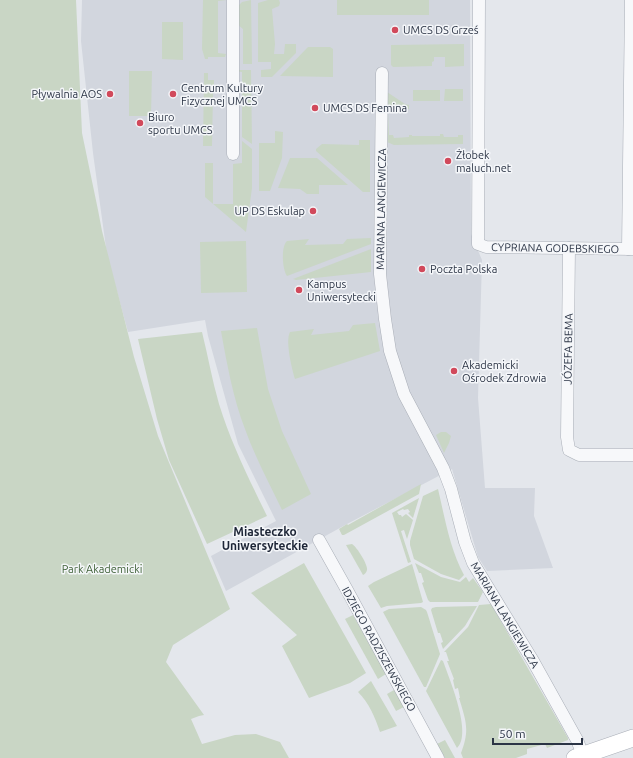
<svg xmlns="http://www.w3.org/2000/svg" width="633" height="758" viewBox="0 0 633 758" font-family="Ubuntu,sans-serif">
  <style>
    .built { fill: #d2d6de }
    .green { fill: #c9d6c5 }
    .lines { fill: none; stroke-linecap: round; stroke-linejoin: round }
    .street-casing { stroke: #a9aeb7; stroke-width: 13 }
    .secondary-casing { stroke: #a9aeb7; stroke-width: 18 }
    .street { stroke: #f7f8fa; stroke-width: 12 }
    .secondary { stroke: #fff; stroke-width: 17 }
    .poi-dot { fill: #d1495b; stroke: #f4f6f9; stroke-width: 1.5 }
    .labels { text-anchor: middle; stroke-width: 3; stroke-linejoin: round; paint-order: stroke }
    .poi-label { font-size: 11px; fill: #2b3445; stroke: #f4f6f9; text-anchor: start }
    .street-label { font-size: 11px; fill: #2b3445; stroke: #f4f6f9 }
    .park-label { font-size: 11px; fill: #3f6138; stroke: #f4f6f9 }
    .neighbourhood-label { font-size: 12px; font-weight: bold; fill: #1d2536; stroke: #f4f6f9 }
  </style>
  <rect width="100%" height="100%" fill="#e4e7ec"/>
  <polygon class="built" points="82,0 470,0 471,234 482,260 478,398 485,488 535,488 534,516 553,568 487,571 478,557 452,469 347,524 226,591 211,556 276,521 238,444 208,336 205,320 128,332 107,255 93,153 81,41"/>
  <g class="green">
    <polygon points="0,0 76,0 82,133 98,210 102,231 134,357 158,436 230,609 173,645 166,662 204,715 199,716 191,719 202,744 235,735 256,734 280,742 289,758 0,758"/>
    <polygon points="203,0 227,0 218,1 218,53 226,54 225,57 208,57 208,59 205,59 202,49"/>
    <polygon points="251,0 252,64 243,64 243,29 237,24 238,6 242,2"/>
    <polygon points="268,0 279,0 280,3 279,6 272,9 275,44 274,54 284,54 285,44 296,44 296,53 272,77 261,77 261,70 271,69 271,62 258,62 258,3"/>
    <rect x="337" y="0" width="92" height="15"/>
    <polygon points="162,22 183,22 183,60 162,59"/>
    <polygon points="464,44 464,66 445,67 445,57 434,57 434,61 432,62 432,66 393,67 391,65 391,45"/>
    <polygon points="308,47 330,47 333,49 333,77 280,76"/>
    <polygon points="234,70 251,70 252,144 242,137 242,72 234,71"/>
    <polygon points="129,71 152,71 151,116 129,116"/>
    <polygon points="204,73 208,73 208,80 214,80 214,86 220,86 222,88 220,93 213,93 212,146 203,146"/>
    <polygon points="445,89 463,89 463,101 444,101"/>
    <rect x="413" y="90" width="27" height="11"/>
    <polygon points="387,92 405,104 409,105 409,109 393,109 393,111 388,112 389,135 393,135 394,138 409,137 409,135 412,135 412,136 440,136 440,134 443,134 444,137 458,137 458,135 463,135 463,144 394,145 387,142"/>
    <polygon points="275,131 283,132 282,158 270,191 259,191 259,143 275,143"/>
    <polygon points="359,140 370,140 370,192 363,192 316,151 316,149 322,144 359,145"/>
    <polygon points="242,141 252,149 252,188 246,232 205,197 205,163 213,163 213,204 233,204 233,164 242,163"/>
    <polygon points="290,158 317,158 348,185 319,185 319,194 307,194 300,189 278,188"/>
    <path d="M371 238V244L287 276C282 269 281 246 287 241L309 239 305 245 343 244 347 239Z"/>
    <polygon points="246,241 247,292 201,293 200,242"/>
    <polygon points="371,249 371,272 296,280 293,279"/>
    <path d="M375 323 380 351 295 379C292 369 285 341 290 332L314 329 311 335 349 331 353 325Z"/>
    <path d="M257 328 268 389 282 431 311 494 282 510C269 483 255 457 245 429 233 398 227 364 221 331Z"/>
    <path d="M202 332C208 356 212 380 219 404 231 443 249 479 267 516L207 544 169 460 157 419 138 339Z"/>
    <polygon points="441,432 446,432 451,436 449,443 444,453 436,435"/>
    <polygon points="421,484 419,494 344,535 342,535 339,529 347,524 348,525"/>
    <path d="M438 489C445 519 450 549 464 575L459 580 441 574 414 559 410 545V541L423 496Z"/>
    <polygon points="419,498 413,518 408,513 410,512 408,509 404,510 403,509 397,512 399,515 401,515 402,517 406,514 413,520 407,539 404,530 401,531 411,562 408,563 392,513"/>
    <path d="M352 544C357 547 368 565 367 570 366 573 365 574 363 575L346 545Z"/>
    <polygon points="304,563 366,673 350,683 309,698 282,646 297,635 251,593"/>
    <polygon points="415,563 441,577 460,582 466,577 469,582 473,578 483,592 478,602 430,602 428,600 422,583 424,582 421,573 419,573"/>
    <polygon points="412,564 423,602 421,603 387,606 381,608 368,586 374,582"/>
    <path d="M491 604 568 738V740L547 748 545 744 527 749V754L516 758H463L461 753C470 730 466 721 459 698H460L458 688 455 689 453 680 454 679 447 661H449L446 652H444L468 627 479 605Z"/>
    <polygon points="477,606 465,626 443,649 441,643 443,642 440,633 438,633 431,610 432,608 436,607"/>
    <polygon points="421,607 426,610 427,612 440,654 426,687 424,687 383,612 389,609"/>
    <polygon points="353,615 386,674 378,679 345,619"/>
    <path d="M441 660 443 661C449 678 473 734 457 748L426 691Z"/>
    <path d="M371 681 397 726 380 732C375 717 369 703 358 692Z"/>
    <polygon points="394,690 404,707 396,711 387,694"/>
    <polygon points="445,740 455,758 445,758 437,744"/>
  </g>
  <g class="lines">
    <defs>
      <g id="street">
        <polyline points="479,0 478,244 486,247 633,249"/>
        <polyline points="382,73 380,274 385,319 390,351 404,394 443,468 451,489 465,542 473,563 533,661 577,740 583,755"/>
        <polyline points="233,154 233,0"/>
        <polyline points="569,248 567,437 569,450 579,455 633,455"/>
        <polyline points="628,249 631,0"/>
        <polyline points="319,540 347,590 438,758"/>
      </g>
      <polyline id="secondary" points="575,758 633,738"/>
    </defs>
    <use href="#street" class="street-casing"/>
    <use href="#secondary" class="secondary-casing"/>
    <use href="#street" class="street"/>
    <use href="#secondary" class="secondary"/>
  </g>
  <g class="poi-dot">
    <circle cx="395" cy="30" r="4"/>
    <circle cx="110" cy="94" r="4"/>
    <circle cx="173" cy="94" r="4"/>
    <circle cx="315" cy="108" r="4"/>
    <circle cx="140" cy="123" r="4"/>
    <circle cx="448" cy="161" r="4"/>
    <circle cx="313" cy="211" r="4"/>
    <circle cx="422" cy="269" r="4"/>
    <circle cx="299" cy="290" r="4"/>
    <circle cx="454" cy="371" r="4"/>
  </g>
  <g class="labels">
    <g class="poi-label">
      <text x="403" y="34">UMCS DS Grześ</text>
      <text x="181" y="92">Centrum Kultury<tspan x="181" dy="13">Fizycznej UMCS</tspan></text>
      <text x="102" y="98" text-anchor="end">Pływalnia AOS</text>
      <text x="323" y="112">UMCS DS Femina</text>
      <text x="148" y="121">Biuro<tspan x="148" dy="13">sportu UMCS</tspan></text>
      <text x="456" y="159">Żłobek<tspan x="456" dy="13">maluch.net</tspan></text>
      <text x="305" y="215" text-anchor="end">UP DS Eskulap</text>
      <text x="430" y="273">Poczta Polska</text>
      <text x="307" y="288">Kampus<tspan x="307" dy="13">Uniwersytecki</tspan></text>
      <text x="462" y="369">Akademicki<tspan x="462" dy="13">Ośrodek Zdrowia</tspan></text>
    </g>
    <g class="street-label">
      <text transform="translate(381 209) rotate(-89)" y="4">MARIANA LANGIEWICZA</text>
      <text transform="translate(555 248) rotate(1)" y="4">CYPRIANA GODEBSKIEGO</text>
      <text transform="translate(568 349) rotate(-89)" y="4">JÓZEFA BEMA</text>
      <text transform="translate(505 615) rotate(59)" y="4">MARIANA LANGIEWICZA</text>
      <text transform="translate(379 649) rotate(61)" y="4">IDZIEGO RADZISZEWSKIEGO</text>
    </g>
    <g class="park-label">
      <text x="102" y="573">Park Akademicki</text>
    </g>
    <g class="neighbourhood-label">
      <text x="265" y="536">Miasteczko<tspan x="265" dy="14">Uniwersyteckie</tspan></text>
    </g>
  </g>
  <path d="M493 738v6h89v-6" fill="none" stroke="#2b3445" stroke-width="2"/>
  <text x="499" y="738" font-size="12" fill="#2b3445" stroke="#f4f6f9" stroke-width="3" paint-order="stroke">50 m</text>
</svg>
